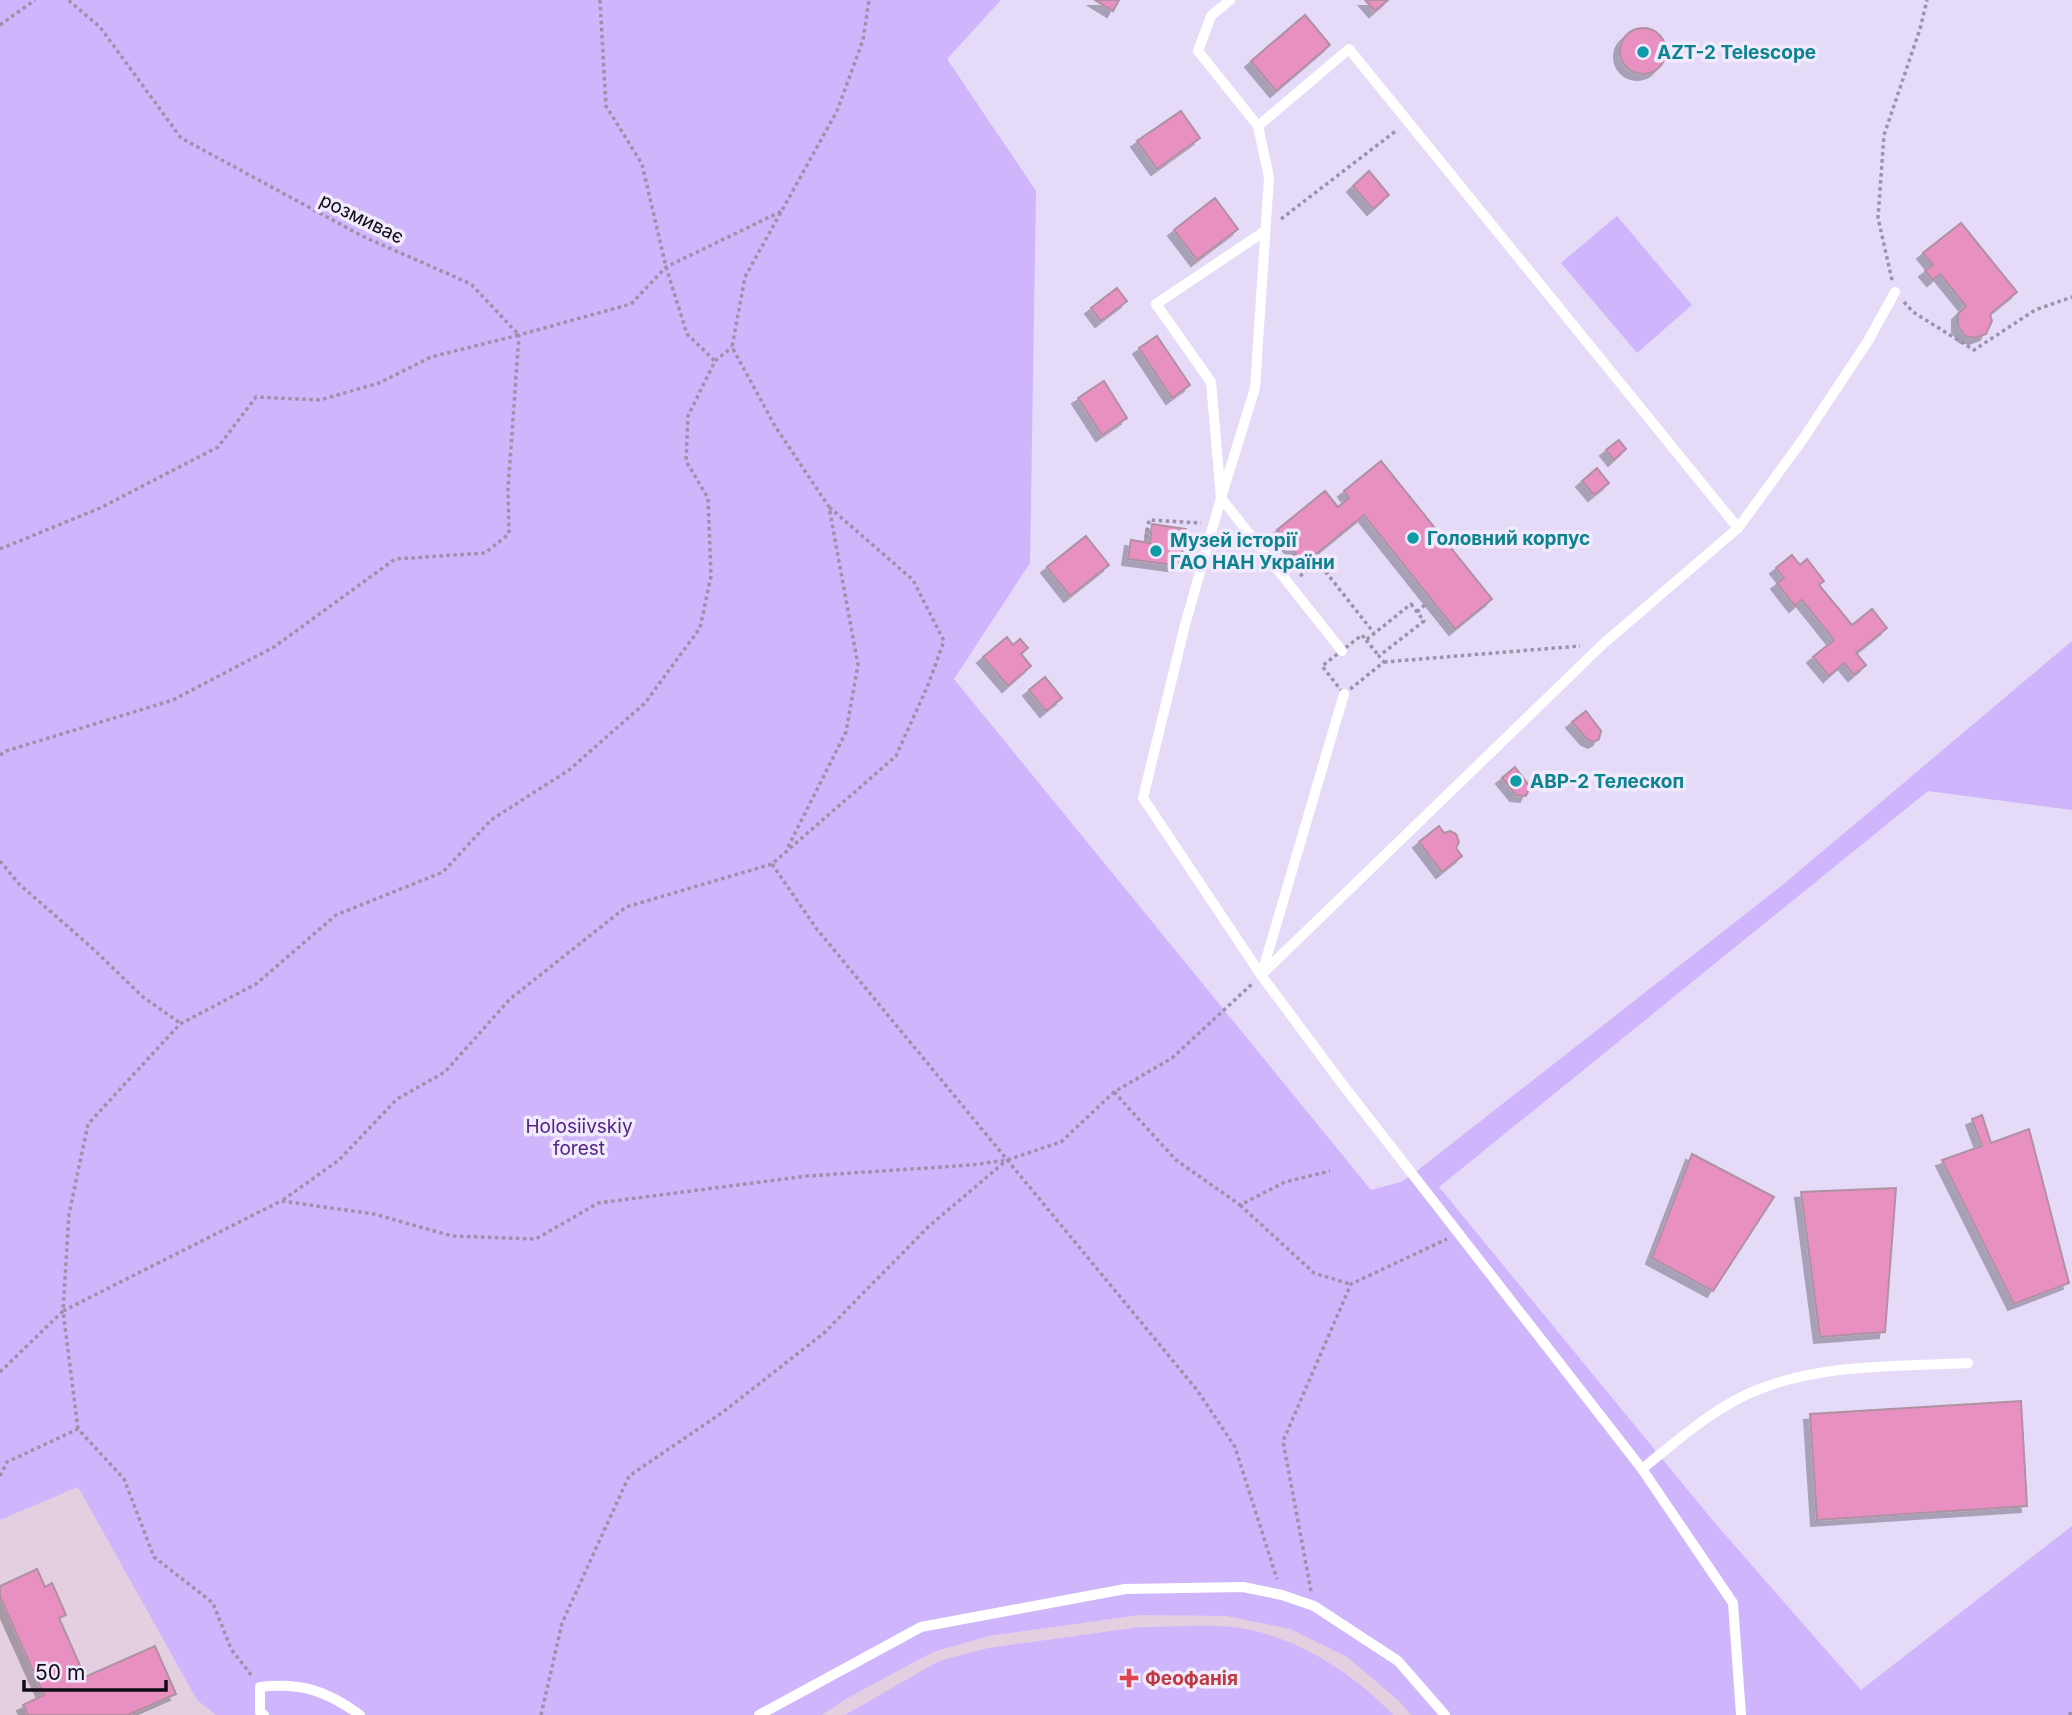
<svg xmlns="http://www.w3.org/2000/svg" width="2072" height="1715" viewBox="0 0 2072 1715" font-family="Inter,sans-serif">
  <style>
    .medical { fill: #e3cfdf }
    .green { fill: #cfb5fb }
    .building { fill: #e990c3; stroke: #af91a1; stroke-width: 2; filter: url(#shadow) }
    .lines { fill: none; stroke-linecap: round; stroke-linejoin: round }
    .path { stroke: #9b92a9; stroke-width: 3.5; stroke-dasharray: 3.5 3.5; stroke-linecap: butt }
    .lane { stroke: #fff; stroke-width: 10 }
    .culture-dot { fill: #0f9aa8; stroke: #f0eafc; stroke-width: 2.5 }
    .health-dot { fill: #e0444e; stroke: #f0eafc; stroke-width: 2.5 }
    .labels { text-anchor: middle; stroke-width: 7; stroke-linejoin: round; paint-order: stroke }
    .culture-label { font-size: 19px; font-weight: bold; fill: #0d838f; stroke: #f0eafc; text-anchor: start }
    .street-label { font-size: 19px; fill: #100c16; stroke: #f0eafc }
    .park-label { font-size: 19px; fill: #532486; stroke: #f0eafc }
    .health-label { font-size: 19px; font-weight: bold; fill: #be3a42; stroke: #f0eafc; text-anchor: start }
  </style>
  <defs>
    <filter id="shadow"><feDropShadow dx="-6" dy="6" stdDeviation="0" flood-color="#0004"/></filter>
  </defs>
  <rect width="100%" height="100%" fill="#e5daf8"/>
  <g class="medical">
    <polygon points="78,1487 197,1700 216,1715 0,1715 0,1520"/>
    <polygon points="1140,1615 1226,1616 1290,1629 1347,1657 1398,1700 1411,1715 822,1715 846,1699 933,1652 989,1636"/>
  </g>
  <g class="green">
    <polygon points="0,0 1001,0 947,59 1036,191 1030,563 954,679 1371,1190 1401,1182 1413,1174 1785,883 2072,641 2072,810 1928,791 1439,1187 1714,1522 1861,1690 2072,1526 2072,1715 1411,1715 1398,1700 1347,1657 1290,1629 1226,1616 1140,1615 989,1636 933,1652 846,1699 822,1715 216,1715 197,1700 78,1487 0,1520"/>
    <polygon points="1617,216 1692,305 1637,353 1561,263"/>
    <path d="M1140 1627C1170 1627 1201 1624 1231 1627 1291 1633 1353 1672 1393 1715H845L939 1661 988 1648Z"/>
  </g>
  <g class="building">
    <polygon points="1095,0 1119,0 1113,11"/>
    <polygon points="1365,0 1388,0 1375,11"/>
    <polygon points="1305,15 1330,45 1276,91 1251,61"/>
    <circle cx="1643" cy="51" r="23"/>
    <polygon points="1181,111 1200,138 1157,169 1137,141"/>
    <polygon points="1369,171 1389,195 1373,209 1353,186"/>
    <polygon points="1215,198 1238,229 1197,260 1174,230"/>
    <polygon points="1961,223 2017,292 1990,314 1992,321 1986,334 1975,338 1965,336 1958,326 1958,314 1966,306 1940,274 1933,280 1925,271 1933,265 1923,253"/>
    <polygon points="1117,288 1127,301 1101,321 1091,308"/>
    <polygon points="1157,336 1190,385 1172,398 1139,348"/>
    <polygon points="1104,381 1127,418 1102,435 1078,398"/>
    <polygon points="1619,440 1626,449 1614,460 1606,450"/>
    <polygon points="1381,461 1492,599 1455,629 1364,515 1304,564 1277,530 1325,491 1338,507 1349,498 1344,491"/>
    <polygon points="1597,468 1609,483 1594,495 1582,481"/>
    <polygon points="1152,524 1186,529 1180,566 1128,559 1131,540 1150,543"/>
    <polygon points="1086,536 1109,565 1070,596 1047,567"/>
    <polygon points="1792,555 1800,565 1807,559 1824,581 1819,585 1852,625 1872,609 1887,628 1856,653 1866,665 1854,675 1844,663 1829,676 1813,657 1834,640 1802,600 1795,606 1777,583 1784,578 1776,568"/>
    <polygon points="1007,637 1013,645 1020,639 1028,648 1021,654 1031,666 1008,686 983,657"/>
    <polygon points="1045,677 1062,698 1046,711 1029,690"/>
    <polygon points="1586,711 1601,731 1599,739 1594,742 1587,739 1572,722"/>
    <polygon points="1515,767 1530,787 1526,796 1516,795 1502,778"/>
    <polygon points="1439,826 1444,833 1450,831 1456,834 1459,842 1456,848 1462,856 1442,872 1419,842"/>
    <polygon points="1982,1115 1991,1143 2029,1129 2069,1283 2014,1304 1942,1160 1982,1146 1972,1119"/>
    <polygon points="1692,1154 1774,1197 1713,1291 1652,1258"/>
    <polygon points="1896,1188 1885,1332 1820,1337 1801,1192"/>
    <polygon points="2021,1401 2027,1506 1817,1520 1810,1414"/>
    <polygon points="37,1569 45,1587 52,1583 66,1615 59,1618 85,1677 155,1646 176,1694 128,1715 28,1715 23,1705 44,1695 0,1597 0,1586"/>
  </g>
  <g class="lines">
    <g class="path">
      <polyline points="600,0 606,106 642,164 666,267 687,334 715,361"/>
      <polyline points="0,25 35,0"/>
      <polyline points="1281,219 1397,130"/>
      <polyline points="1892,280 1878,218 1884,135 1920,29 1927,0"/>
      <polyline points="1904,302 1913,312 1974,350 2035,310 2072,297"/>
      <polyline points="1146,538 1149,520 1201,523"/>
      <polyline points="0,549 100,508 218,447 256,397 320,400 379,383 431,357 519,335 471,284 362,236 181,138 100,27 68,0"/>
      <polyline points="1300,576 1318,562 1374,633"/>
      <polygon points="1411,604 1424,621 1379,656 1384,662 1344,694 1322,666 1362,635 1366,640"/>
      <polyline points="1417,612 1426,604"/>
      <polyline points="1366,640 1379,656"/>
      <polyline points="1384,662 1580,646"/>
      <polyline points="0,755 6,751 173,700 274,647 395,559 485,553 509,534 508,489 519,335 631,304 666,267 782,211"/>
      <polyline points="788,847 846,732 858,665 829,507 775,426 732,347 745,277 837,111 863,40 869,0"/>
      <polyline points="0,861 19,884 90,946 143,997 180,1023"/>
      <polyline points="772,864 816,928 1197,1390 1235,1447 1277,1579"/>
      <polyline points="1114,1092 1176,1160 1240,1205 1285,1182 1330,1171"/>
      <polyline points="283,1200 339,1160 397,1099 445,1072 510,999 626,907 772,864 896,756 928,685 944,641 913,580 829,507"/>
      <polyline points="1240,1205 1314,1273 1350,1284"/>
      <polyline points="0,1372 63,1311 69,1214 88,1124 180,1024 256,984 336,915 443,872 491,820 569,770 645,703 700,628 711,576 708,498 686,461 688,416 715,361 732,347"/>
      <polyline points="78,1429 63,1311 281,1201 374,1214 452,1236 536,1239 598,1203 807,1176 971,1165 1007,1160 1061,1142 1114,1092 1172,1058 1252,984"/>
      <polyline points="0,1476 7,1462 78,1429 124,1479 154,1557 213,1603 231,1649 252,1676"/>
      <polyline points="1311,1591 1283,1441 1351,1284 1447,1239"/>
      <polyline points="541,1715 562,1623 629,1476 723,1412 824,1333 928,1227 1007,1160"/>
      <polyline points="2069,1715 2072,1712"/>
    </g>
    <g class="lane">
      <polyline points="1230,0 1211,16 1198,51 1258,126 1269,177 1255,388 1221,498 1185,625 1143,798 1261,975 1343,1085 1642,1469 1733,1603 1741,1715"/>
      <polyline points="1258,126 1349,49 1738,528"/>
      <polyline points="1265,231 1156,304 1211,382 1221,498 1342,651"/>
      <polyline points="1262,973 1344,694"/>
      <polyline points="1261,975 1603,644 1738,528 1801,442 1868,341 1895,292"/>
      <path d="M1642 1469C1677 1441 1714 1407 1757 1390 1824 1363 1897 1367 1968 1363"/>
      <path d="M264 1715 260 1712V1687C301 1682 327 1691 360 1715"/>
      <polyline points="759,1715 921,1627 1125,1589 1243,1587 1282,1595 1314,1606 1398,1661 1445,1715"/>
    </g>
  </g>
  <g class="culture-dot">
    <circle cx="1643" cy="52" r="7"/>
    <circle cx="1413" cy="538" r="7"/>
    <circle cx="1156" cy="551" r="7"/>
    <circle cx="1516" cy="781" r="7"/>
  </g>
  <path class="health-dot" d="M1125.5 1667.5h7v7h7v7h-7v7h-7v-7h-7v-7h7z"/>
  <g class="labels">
    <g class="culture-label">
      <text x="1657" y="59">AZT-2 Telescope</text>
      <text x="1427" y="545">Головний корпус</text>
      <text x="1170" y="547">Музей історії<tspan x="1170" dy="22">ГАО НАН України</tspan></text>
      <text x="1530" y="788">АВР-2 Телескоп</text>
    </g>
    <g class="street-label">
      <text transform="translate(362 218) rotate(26)" y="7">розмиває</text>
    </g>
    <g class="park-label">
      <text x="579" y="1133">Holosiivskiy<tspan x="579" dy="22">forest</tspan></text>
    </g>
    <g class="health-label">
      <text x="1145" y="1685">Феофанія</text>
    </g>
  </g>
  <path d="M24 1680v10h142v-10" fill="none" stroke="#100c16" stroke-width="3.5"/>
  <text x="35" y="1680" font-size="21" fill="#100c16" stroke="#f0eafc" stroke-width="5" paint-order="stroke">50 m</text>
</svg>
